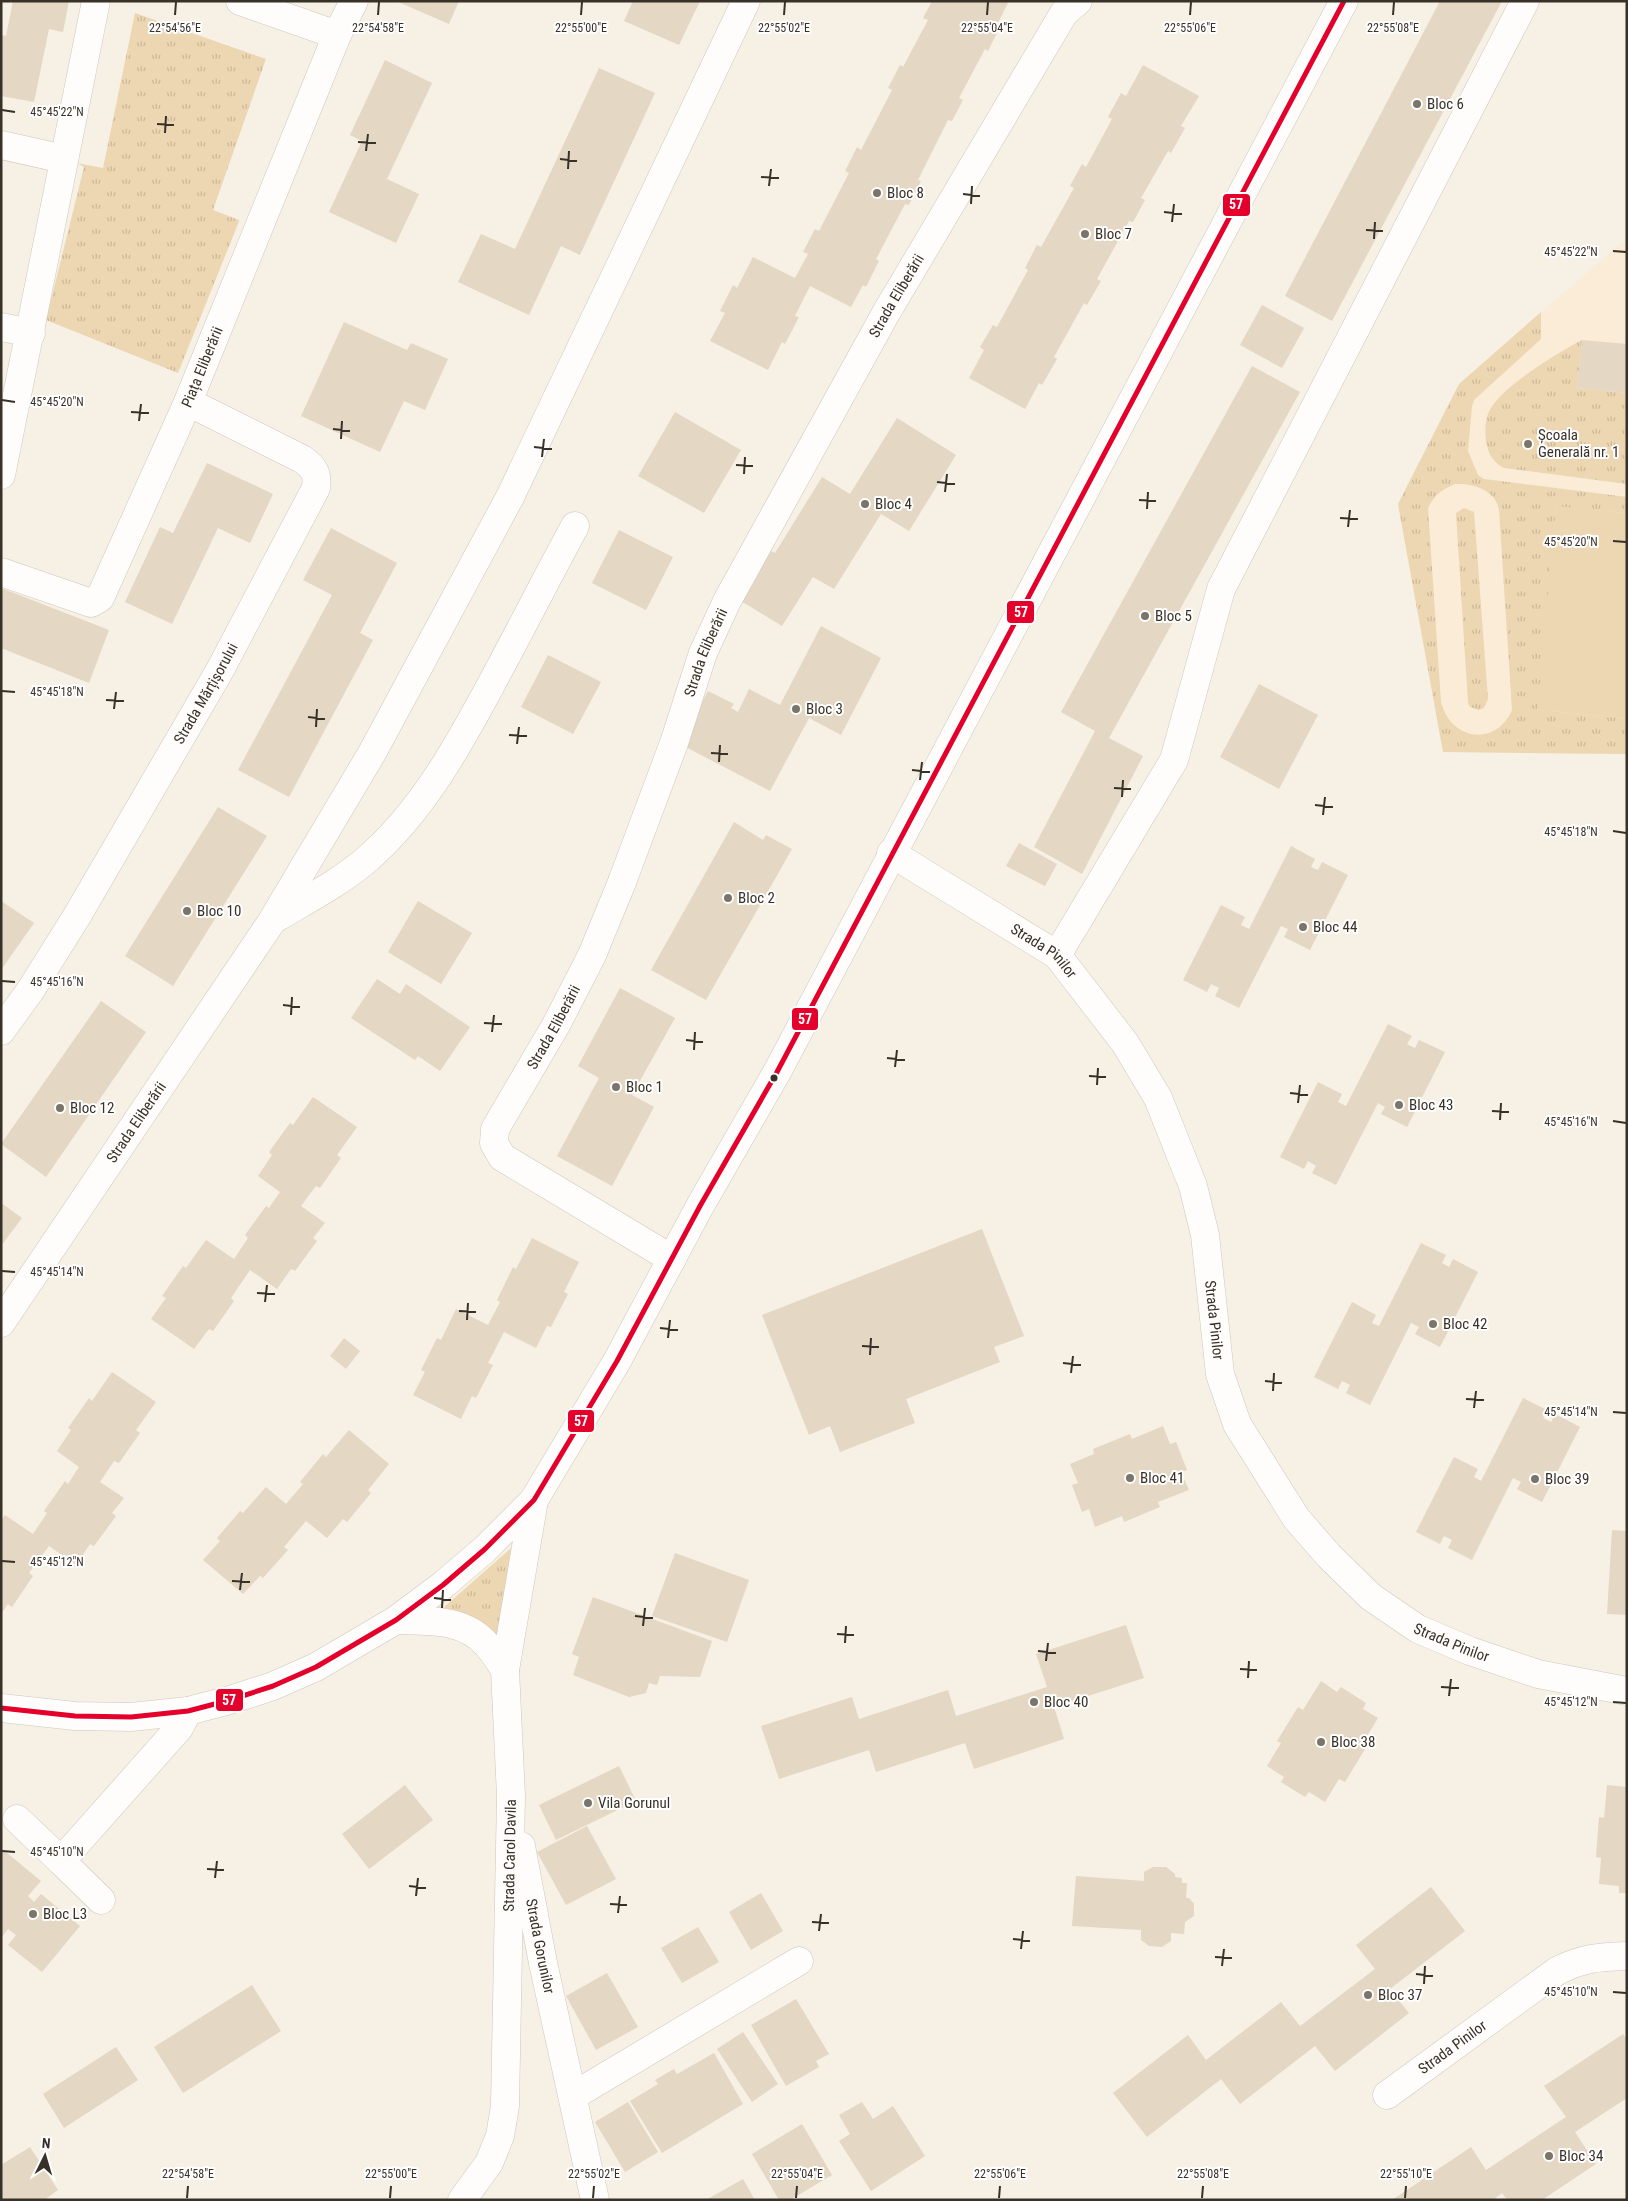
<svg xmlns="http://www.w3.org/2000/svg" width="1628" height="2201" viewBox="0 0 1628 2201" font-family="'Roboto Condensed',sans-serif">
  <style>
    .built { fill: #faecd6 }
    .grass { fill: url(#grass-tufts); fill-rule: evenodd }
    .garden { fill: #edd6b2 }
    .building { fill: #e4d7c3 }
    .lines { fill: none; stroke-linecap: round; stroke-linejoin: round }
    .minor-casing { stroke: #cdc7bd; stroke-width: 29 }
    .minor { stroke: #fefdfb; stroke-width: 28 }
    .bus-1-casing { stroke: #fff; stroke-width: 9 }
    .bus-1 { stroke: #e4002b; stroke-width: 5 }
    .ticks { fill: none; stroke: #373128; stroke-width: 2 }
    .poi-dot { fill: #7a746a; stroke: #fff; stroke-width: 2 }
    .bus-dot { fill: #373128; stroke: #fff; stroke-width: 2 }
    .labels { text-anchor: middle; stroke-width: 4; stroke-linejoin: round; paint-order: stroke }
    .poi-label { font-size: 15px; fill: #373128; stroke: #fff; text-anchor: start }
    .street-label { font-size: 15px; fill: #373128; stroke: #fff }
    .ticks-label { font-size: 12px; text-anchor: middle; fill: #373128; stroke: #fff; stroke-width: 4; stroke-linejoin: round; paint-order: stroke }
    .line-badge { stroke: #fff; stroke-width: 2 }
    .badge-label { font-size: 14px; text-anchor: middle; font-weight: bold; fill: #fff }
  </style>
  <defs>
    <pattern id="grass-tufts" width="24" height="20" patternUnits="userSpaceOnUse" patternTransform="scale(1.25)"><rect width="24" height="20" fill="#edd6b2"/><path d="M3 7l-1-3M5 7V3M7 7l1-3M15 17l-1-3M17 17v-4M19 17l1-3" fill="none" stroke="#ccb899"/></pattern>
  </defs>
  <rect width="100%" height="100%" fill="#f7f0e5"/>
  <polygon class="built" points="1627,238 1627,754 1443,752 1398,504 1459,384"/>
  <g class="grass">
    <polygon points="135,13 266,59 213,210 239,220 238,224 178,373 46,320 84,167 77,163 103,168"/>
    <path d="M1541 312V339L1474 400 1472 406 1468 451 1478 475 1484 479 1627 497V513L1556 507 1539 710 1627 718V754L1443 752 1398 504 1459 384ZM1455 484C1473 483 1496 490 1499 510L1512 710C1496 747 1451 741 1441 702L1428 508C1434 495 1443 489 1455 484Z"/>
    <path d="M1582 340 1577 388 1627 393V484L1504 468C1493 462 1488 454 1486 441 1485 432 1485 422 1488 414 1497 389 1559 352 1582 340Z"/>
    <polygon points="1464,508 1474,512 1488,699 1484,708 1479,710 1470,707 1468,703 1456,513"/>
    <path d="M511 1548 498 1636C480 1618 468 1612 443 1608Z"/>
  </g>
  <polygon class="garden" points="1556,506 1627,513 1627,718 1538,710"/>
  <g class="building">
    <polygon points="13,1 69,1 63,32 49,29 34,102 1,96 1,35 6,36"/>
    <polygon points="396,1 459,1 449,24"/>
    <polygon points="633,1 700,1 679,45 624,21"/>
    <polygon points="932,1 1009,1 997,25 1000,27 988,51 985,49 959,98 963,100 952,121 948,120 918,180 921,181 909,205 905,204 876,259 879,261 866,287 863,285 851,307 810,286 795,316 799,317 785,344 782,342 768,370 710,341 725,313 720,311 733,285 737,288 753,257 795,278 808,254 803,252 815,229 819,231 849,173 845,171 857,147 861,150 892,90 888,88 900,65 903,67 928,20 923,18"/>
    <polygon points="1440,1 1502,1 1332,321 1285,296"/>
    <polygon points="385,60 432,83 387,179 419,194 396,243 329,212 362,141 350,135"/>
    <polygon points="1143,65 1199,96 1181,126 1185,128 1171,153 1168,151 1141,198 1145,200 1133,222 1129,221 1097,279 1101,281 1087,305 1084,303 1054,357 1057,359 1042,385 1039,383 1025,409 969,378 984,350 980,347 993,325 997,327 1028,270 1025,268 1037,245 1041,247 1074,188 1070,186 1082,164 1086,167 1112,119 1108,117 1121,93 1126,96"/>
    <polygon points="599,68 655,93 580,255 561,246 529,315 458,282 481,234 515,249"/>
    <polygon points="1262,305 1304,328 1282,368 1240,345"/>
    <polygon points="344,322 407,350 411,343 448,359 425,410 404,401 380,452 301,416"/>
    <polygon points="1582,340 1627,344 1627,393 1577,388"/>
    <polygon points="1252,366 1300,392 1109,738 1143,756 1082,874 1034,847 1095,731 1061,712"/>
    <polygon points="675,412 741,450 704,513 638,476"/>
    <polygon points="897,418 956,455 909,531 881,514 834,589 813,577 782,626 736,598 767,549 775,553 822,477 850,494"/>
    <polygon points="207,463 273,494 250,543 218,528 172,624 125,602 160,527 173,533"/>
    <polygon points="331,528 397,563 360,633 373,640 289,797 238,770 332,595 303,580"/>
    <polygon points="619,530 673,557 646,610 592,583"/>
    <polygon points="1,588 109,630 89,683 1,648"/>
    <polygon points="821,626 881,658 841,735 809,718 770,791 680,744 708,691 734,704 731,708 738,712 749,689 780,705"/>
    <polygon points="548,655 601,682 573,734 521,707"/>
    <polygon points="1259,684 1318,715 1279,789 1220,757"/>
    <polygon points="218,807 267,836 173,986 125,956"/>
    <polygon points="734,822 763,840 766,835 792,849 706,1000 651,970"/>
    <polygon points="1019,843 1057,864 1045,886 1006,866"/>
    <polygon points="1291,846 1315,859 1311,867 1318,870 1322,862 1348,875 1310,950 1284,937 1288,929 1281,926 1239,1008 1215,996 1219,988 1211,984 1207,992 1183,980 1221,905 1245,917 1241,925 1249,929"/>
    <polygon points="1,901 34,923 1,970"/>
    <polygon points="418,901 472,933 441,984 388,952"/>
    <polygon points="377,979 400,994 406,984 470,1027 440,1071 418,1056 415,1060 351,1018"/>
    <polygon points="620,988 675,1018 632,1095 654,1107 612,1186 557,1156 599,1078 578,1066"/>
    <polygon points="101,1001 146,1032 46,1177 1,1144"/>
    <polygon points="1388,1024 1412,1036 1407,1044 1415,1048 1419,1040 1445,1052 1407,1127 1381,1114 1385,1107 1378,1103 1336,1185 1312,1173 1316,1166 1308,1161 1304,1169 1280,1157 1318,1082 1342,1094 1338,1102 1346,1106"/>
    <polygon points="313,1097 357,1127 337,1155 341,1158 320,1188 316,1186 301,1206 325,1223 313,1238 317,1241 295,1271 291,1269 277,1289 250,1270 231,1298 234,1301 213,1331 209,1329 194,1349 151,1319 166,1298 162,1296 183,1266 186,1268 206,1240 234,1259 248,1238 245,1235 266,1206 269,1208 280,1192 258,1176 272,1155 269,1152 290,1123 293,1125"/>
    <polygon points="1,1203 22,1218 1,1246"/>
    <polygon points="982,1229 1024,1336 994,1347 1000,1362 906,1399 915,1423 840,1452 830,1426 809,1435 762,1315"/>
    <polygon points="532,1238 579,1262 564,1292 568,1294 551,1327 547,1326 536,1348 504,1332 488,1363 493,1365 476,1398 472,1396 461,1419 413,1395 425,1372 421,1370 437,1338 441,1340 456,1309 488,1325 500,1302 497,1300 513,1267 516,1269"/>
    <polygon points="1421,1243 1446,1255 1442,1263 1449,1267 1453,1259 1478,1272 1440,1347 1415,1334 1419,1327 1411,1323 1370,1405 1346,1393 1350,1385 1342,1381 1338,1389 1314,1377 1352,1302 1376,1315 1372,1323 1379,1326"/>
    <polygon points="344,1338 360,1351 346,1369 330,1356"/>
    <polygon points="112,1372 156,1402 136,1430 140,1433 119,1463 114,1461 100,1482 124,1498 112,1513 116,1516 94,1546 90,1544 76,1565 49,1546 29,1573 33,1576 12,1607 8,1604 1,1614 1,1521 5,1515 33,1534 47,1513 44,1511 65,1481 68,1484 79,1467 57,1451 71,1430 68,1428 89,1398 92,1401"/>
    <polygon points="1523,1398 1547,1410 1543,1418 1551,1422 1555,1414 1580,1427 1542,1502 1517,1489 1521,1482 1513,1478 1472,1560 1448,1548 1452,1540 1444,1536 1440,1544 1416,1532 1454,1457 1478,1469 1474,1477 1481,1481"/>
    <polygon points="1163,1426 1170,1444 1176,1442 1187,1470 1181,1472 1189,1490 1158,1502 1160,1507 1124,1522 1122,1516 1095,1527 1089,1509 1082,1512 1072,1485 1078,1483 1070,1464 1094,1454 1093,1449 1130,1434 1132,1439"/>
    <polygon points="349,1430 389,1464 368,1490 371,1493 347,1522 343,1519 327,1538 306,1521 284,1547 288,1550 263,1578 260,1576 243,1594 203,1560 220,1541 217,1538 240,1511 243,1513 266,1487 286,1504 303,1484 300,1482 323,1454 326,1457"/>
    <polygon points="1612,1530 1627,1531 1627,1615 1607,1614"/>
    <polygon points="675,1553 749,1580 727,1642 652,1616"/>
    <polygon points="593,1597 712,1641 700,1677 660,1676 657,1685 649,1683 646,1693 629,1697 573,1675 579,1657 572,1654"/>
    <polygon points="1126,1625 1144,1678 1054,1707 1064,1739 974,1769 965,1743 876,1772 869,1750 779,1779 761,1726 852,1697 859,1719 948,1690 956,1716 1047,1687 1036,1654"/>
    <polygon points="1321,1681 1337,1692 1341,1687 1366,1703 1363,1709 1378,1718 1361,1746 1365,1749 1345,1782 1339,1779 1325,1802 1309,1792 1305,1797 1281,1782 1284,1777 1267,1766 1281,1743 1277,1741 1298,1707 1303,1710"/>
    <polygon points="619,1766 636,1801 556,1840 539,1805"/>
    <polygon points="405,1785 433,1820 369,1869 342,1834"/>
    <polygon points="1607,1785 1627,1787 1627,1893 1619,1893 1619,1886 1599,1884 1601,1858 1596,1857 1599,1817 1604,1818"/>
    <polygon points="587,1826 616,1879 566,1905 537,1852"/>
    <polygon points="1,1848 41,1881 28,1896 34,1902 41,1894 80,1926 42,1972 8,1945 16,1935 8,1929 1,1938"/>
    <polygon points="1153,1867 1166,1867 1175,1874 1175,1877 1182,1878 1182,1883 1187,1883 1186,1898 1189,1898 1194,1904 1194,1916 1185,1922 1184,1934 1171,1933 1171,1941 1162,1947 1149,1946 1141,1940 1141,1930 1072,1926 1076,1876 1144,1881 1144,1872"/>
    <polygon points="1431,1887 1465,1931 1390,1989 1409,2013 1335,2071 1315,2046 1240,2104 1221,2079 1147,2137 1113,2093 1188,2035 1206,2060 1281,2002 1300,2026 1375,1969 1356,1945"/>
    <polygon points="761,1893 783,1931 751,1950 729,1912"/>
    <polygon points="698,1927 719,1962 682,1983 661,1948"/>
    <polygon points="607,1973 638,2027 596,2050 566,1996"/>
    <polygon points="252,1985 281,2031 183,2093 154,2047"/>
    <polygon points="796,1999 829,2054 816,2061 819,2067 786,2086 751,2025"/>
    <polygon points="743,2032 778,2084 752,2102 717,2049"/>
    <polygon points="1623,2034 1627,2040 1627,2098 1575,2132 1596,2164 1542,2200 1507,2200 1502,2193 1493,2200 1392,2200 1471,2147 1486,2170 1566,2117 1544,2086"/>
    <polygon points="116,2047 138,2080 64,2128 43,2094"/>
    <polygon points="714,2053 743,2104 662,2153 630,2101 658,2084 655,2080 674,2069 677,2074"/>
    <polygon points="628,2102 658,2152 625,2172 595,2122"/>
    <polygon points="862,2102 873,2119 893,2106 925,2156 871,2191 839,2141 850,2134 839,2115"/>
    <polygon points="802,2124 832,2175 790,2200 779,2200 752,2154"/>
    <polygon points="30,2147 58,2190 44,2200 1,2200 1,2165"/>
    <polygon points="743,2179 755,2200 706,2200"/>
  </g>
  <g class="lines">
    <defs>
      <g id="minor">
        <polyline points="337,35 354,1"/>
        <polyline points="1,145 64,159"/>
        <polyline points="1,327 31,333"/>
        <polyline points="1,475 96,1"/>
        <path id="s1" d="M1 572 91 603 100 598 188 402 337 35 240 1"/>
        <path id="s2" d="M891 853 1057 955 1125 1043 1158 1098 1193 1186 1205 1235 1220 1374 1237 1424 1296 1518 1329 1556 1371 1597 1418 1629 1470 1651 1538 1674 1627 1691"/>
        <path d="M276 918C306 900 339 883 365 861 426 809 464 735 501 666 526 619 550 572 575 526"/>
        <polyline points="1057,955 1174,760 1221,589 1525,1"/>
        <path id="s3" d="M1 1031 30 991 77 916 220 670 316 488C318 474 314 467 302 459L188 402"/>
        <path id="s4" d="M672 1259 502 1157 494 1143 495 1129 556 1025 592 955 622 882 674 743 703 653 727 601 886 313 1064 13 1078 1"/>
        <path id="s5" d="M1 1323 272 921 372 753 510 497 746 1"/>
        <path d="M396 1620C428 1621 464 1618 487 1645 494 1652 499 1661 505 1670"/>
        <polyline points="1,1708 75,1716 131,1717 188,1711 230,1700 273,1686 316,1667 396,1620 443,1585 485,1549 534,1500 617,1361 700,1206 777,1072 1344,1"/>
        <polyline points="17,1819 61,1861"/>
        <path id="s6" d="M521 1846 543 1963 595 2200"/>
        <polyline points="101,1900 61,1861 179,1728 188,1711"/>
        <path id="s7" d="M1387 2095 1557 1971C1582 1958 1599 1957 1627 1956"/>
        <polyline points="573,2096 799,1961"/>
        <path id="s8" d="M462 2200 489 2163 500 2136 505 2106 511 1796 505 1670 534 1500"/>
      </g>
    </defs>
    <use href="#minor" class="minor-casing"/>
    <use href="#minor" class="minor"/>
    <defs>
      <polyline id="bus-1" points="1,1708 75,1716 131,1717 188,1711 230,1700 273,1686 316,1667 396,1620 443,1585 485,1549 534,1500 617,1361 700,1206 777,1072 1344,1"/>
    </defs>
    <use href="#bus-1" class="bus-1-casing"/>
    <use href="#bus-1" class="bus-1"/>
  </g>
  <path class="ticks" d="M175 15 176 2M378 15 379 2M581 15 582 2M784 15 785 2M987 15 988 2M1190 15 1191 2M1393 15 1394 2M2 110 15 112M157 124 174 125M165 133 166 116M358 142 376 143M366 151 368 134M560 159 577 161M568 169 569 151M761 177 779 178M769 186 771 169M963 194 980 196M971 204 972 186M1164 212 1182 214M1172 222 1174 204M1366 230 1383 231M1374 239 1375 222M1613 251 1626 252M2 400 15 402M131 412 149 413M139 421 141 404M333 429 350 431M341 439 342 421M534 447 552 449M542 457 544 439M736 465 753 466M744 474 745 457M937 482 955 484M945 492 947 474M1139 500 1156 501M1147 509 1148 492M1340 518 1358 519M1348 527 1350 510M1613 541 1626 542M2 691 15 692M106 700 124 701M114 709 116 692M308 717 325 719M316 727 317 709M509 735 527 736M517 744 519 727M711 753 728 754M719 762 720 745M912 770 930 772M920 780 922 762M1114 788 1131 789M1122 797 1123 780M1315 805 1333 807M1323 815 1325 797M1613 831 1626 833M2 981 15 982M283 1005 300 1007M291 1015 292 997M484 1023 502 1024M492 1032 494 1015M686 1040 703 1042M694 1050 695 1032M887 1058 905 1060M895 1067 897 1050M1089 1076 1106 1077M1097 1085 1098 1068M1290 1093 1308 1095M1298 1103 1300 1085M1492 1111 1509 1112M1500 1120 1501 1103M1613 1121 1626 1123M2 1271 15 1272M257 1293 275 1294M265 1302 267 1285M459 1311 476 1312M467 1320 468 1303M660 1328 678 1330M668 1338 670 1320M862 1346 879 1347M870 1355 871 1338M1063 1363 1081 1365M1071 1373 1073 1356M1265 1381 1282 1383M1273 1391 1274 1373M1466 1399 1484 1400M1474 1408 1476 1391M1613 1412 1626 1413M2 1561 15 1562M232 1581 250 1582M240 1590 242 1573M434 1598 451 1600M442 1608 443 1590M635 1616 653 1618M643 1626 645 1608M837 1634 854 1635M845 1643 846 1626M1038 1651 1056 1653M1046 1661 1048 1643M1240 1669 1257 1670M1248 1678 1249 1661M1441 1687 1459 1688M1449 1696 1451 1679M1613 1702 1626 1703M2 1851 15 1852M207 1869 224 1870M215 1878 217 1861M409 1886 426 1888M416 1896 418 1878M610 1904 627 1905M618 1913 620 1896M812 1922 829 1923M819 1931 821 1914M1013 1939 1030 1941M1021 1949 1023 1931M1215 1957 1232 1958M1222 1966 1224 1949M1416 1974 1433 1976M1424 1984 1425 1966M1613 1992 1626 1993M187 2198 188 2186M390 2198 391 2186M593 2198 594 2186M796 2198 797 2186M999 2198 1000 2186M1202 2198 1203 2186M1405 2198 1406 2186"/>
  <g class="poi-dot">
    <circle cx="1417" cy="104" r="5"/>
    <circle cx="877" cy="193" r="5"/>
    <circle cx="1085" cy="234" r="5"/>
    <circle cx="1528" cy="444" r="5"/>
    <circle cx="865" cy="504" r="5"/>
    <circle cx="1145" cy="616" r="5"/>
    <circle cx="796" cy="709" r="5"/>
    <circle cx="728" cy="898" r="5"/>
    <circle cx="187" cy="911" r="5"/>
    <circle cx="1303" cy="927" r="5"/>
    <circle cx="616" cy="1087" r="5"/>
    <circle cx="1399" cy="1105" r="5"/>
    <circle cx="60" cy="1108" r="5"/>
    <circle cx="1433" cy="1324" r="5"/>
    <circle cx="1130" cy="1478" r="5"/>
    <circle cx="1535" cy="1479" r="5"/>
    <circle cx="1034" cy="1702" r="5"/>
    <circle cx="1321" cy="1742" r="5"/>
    <circle cx="588" cy="1803" r="5"/>
    <circle cx="33" cy="1914" r="5"/>
    <circle cx="1368" cy="1995" r="5"/>
    <circle cx="1549" cy="2156" r="5"/>
  </g>
  <circle class="bus-dot" cx="774" cy="1078" r="4.5"/>
  <g class="labels">
    <g class="poi-label">
      <text x="1427" y="109">Bloc 6</text>
      <text x="887" y="198">Bloc 8</text>
      <text x="1095" y="239">Bloc 7</text>
      <text x="1538" y="440">Școala<tspan x="1538" dy="17">Generală nr. 1</tspan></text>
      <text x="875" y="509">Bloc 4</text>
      <text x="1155" y="621">Bloc 5</text>
      <text x="806" y="714">Bloc 3</text>
      <text x="738" y="903">Bloc 2</text>
      <text x="197" y="916">Bloc 10</text>
      <text x="1313" y="932">Bloc 44</text>
      <text x="626" y="1092">Bloc 1</text>
      <text x="1409" y="1110">Bloc 43</text>
      <text x="70" y="1113">Bloc 12</text>
      <text x="1443" y="1329">Bloc 42</text>
      <text x="1140" y="1483">Bloc 41</text>
      <text x="1545" y="1484">Bloc 39</text>
      <text x="1044" y="1707">Bloc 40</text>
      <text x="1331" y="1747">Bloc 38</text>
      <text x="598" y="1808">Vila Gorunul</text>
      <text x="43" y="1919">Bloc L3</text>
      <text x="1378" y="2000">Bloc 37</text>
      <text x="1559" y="2161">Bloc 34</text>
    </g>
    <g class="street-label">
      <text dy="5" stroke="none"><textPath href="#s4" startOffset="1156">Strada Eliberării</textPath></text>
      <text dy="5" stroke="none"><textPath href="#s1" startOffset="358">Piața Eliberării</textPath></text>
      <text dy="5" stroke="none"><textPath href="#s4" startOffset="751">Strada Eliberării</textPath></text>
      <text dy="5" stroke="none"><textPath href="#s3" startOffset="395">Strada Mărțișorului</textPath></text>
      <text dy="5" stroke="none"><textPath href="#s2" startOffset="182">Strada Pinilor</textPath></text>
      <text dy="5" stroke="none"><textPath href="#s4" startOffset="346">Strada Eliberării</textPath></text>
      <text dy="5" stroke="none"><textPath href="#s5" startOffset="242">Strada Eliberării</textPath></text>
      <text dy="5" stroke="none"><textPath href="#s2" startOffset="601">Strada Pinilor</textPath></text>
      <text dy="5" stroke="none"><textPath href="#s2" startOffset="1021">Strada Pinilor</textPath></text>
      <text dy="5" stroke="none"><textPath href="#s8" startOffset="356">Strada Carol Davila</textPath></text>
      <text dy="5" stroke="none"><textPath href="#s6" startOffset="102">Strada Gorunilor</textPath></text>
      <text dy="5" stroke="none"><textPath href="#s7" startOffset="81">Strada Pinilor</textPath></text>
    </g>
  </g>
  <g class="ticks-label">
    <text x="378" y="32">22°54'58"E</text>
    <text x="581" y="32">22°55'00"E</text>
    <text x="784" y="32">22°55'02"E</text>
    <text x="987" y="32">22°55'04"E</text>
    <text x="1190" y="32">22°55'06"E</text>
    <text x="1393" y="32">22°55'08"E</text>
    <text x="175" y="32">22°54'56"E</text>
    <text x="57" y="116">45°45'22"N</text>
    <text x="1571" y="256">45°45'22"N</text>
    <text x="57" y="406">45°45'20"N</text>
    <text x="1571" y="546">45°45'20"N</text>
    <text x="57" y="696">45°45'18"N</text>
    <text x="1571" y="836">45°45'18"N</text>
    <text x="57" y="986">45°45'16"N</text>
    <text x="1571" y="1126">45°45'16"N</text>
    <text x="57" y="1276">45°45'14"N</text>
    <text x="1571" y="1416">45°45'14"N</text>
    <text x="57" y="1566">45°45'12"N</text>
    <text x="1571" y="1706">45°45'12"N</text>
    <text x="57" y="1856">45°45'10"N</text>
    <text x="1571" y="1996">45°45'10"N</text>
    <text x="188" y="2178">22°54'58"E</text>
    <text x="391" y="2178">22°55'00"E</text>
    <text x="594" y="2178">22°55'02"E</text>
    <text x="797" y="2178">22°55'04"E</text>
    <text x="1000" y="2178">22°55'06"E</text>
    <text x="1203" y="2178">22°55'08"E</text>
    <text x="1406" y="2178">22°55'10"E</text>
  </g>
  <g class="line-badge">
    <rect x="1222" y="193" width="29" height="24" rx="5" fill="#e4002b"/>
    <rect x="1006" y="600" width="29" height="24" rx="5" fill="#e4002b"/>
    <rect x="791" y="1007" width="28" height="24" rx="5" fill="#e4002b"/>
    <rect x="567" y="1409" width="28" height="24" rx="5" fill="#e4002b"/>
    <rect x="215" y="1688" width="29" height="24" rx="5" fill="#e4002b"/>
  </g>
  <g class="badge-label">
    <text x="1236" y="209">57</text>
    <text x="1021" y="617">57</text>
    <text x="805" y="1024">57</text>
    <text x="581" y="1426">57</text>
    <text x="229" y="1705">57</text>
  </g>
  <rect width="1628" height="2201" fill="none" stroke="#373128" stroke-width="5"/>
  <g transform="translate(45 2156) rotate(5)" stroke="#ffffff" stroke-width="4" paint-order="stroke">
  <path d="M0-4L9 19L0 12L-9 19Z" fill="#373128"/>
  <text y="-8" font-size="14" font-weight="bold" text-anchor="middle" fill="#373128">N</text>
  </g>
</svg>
